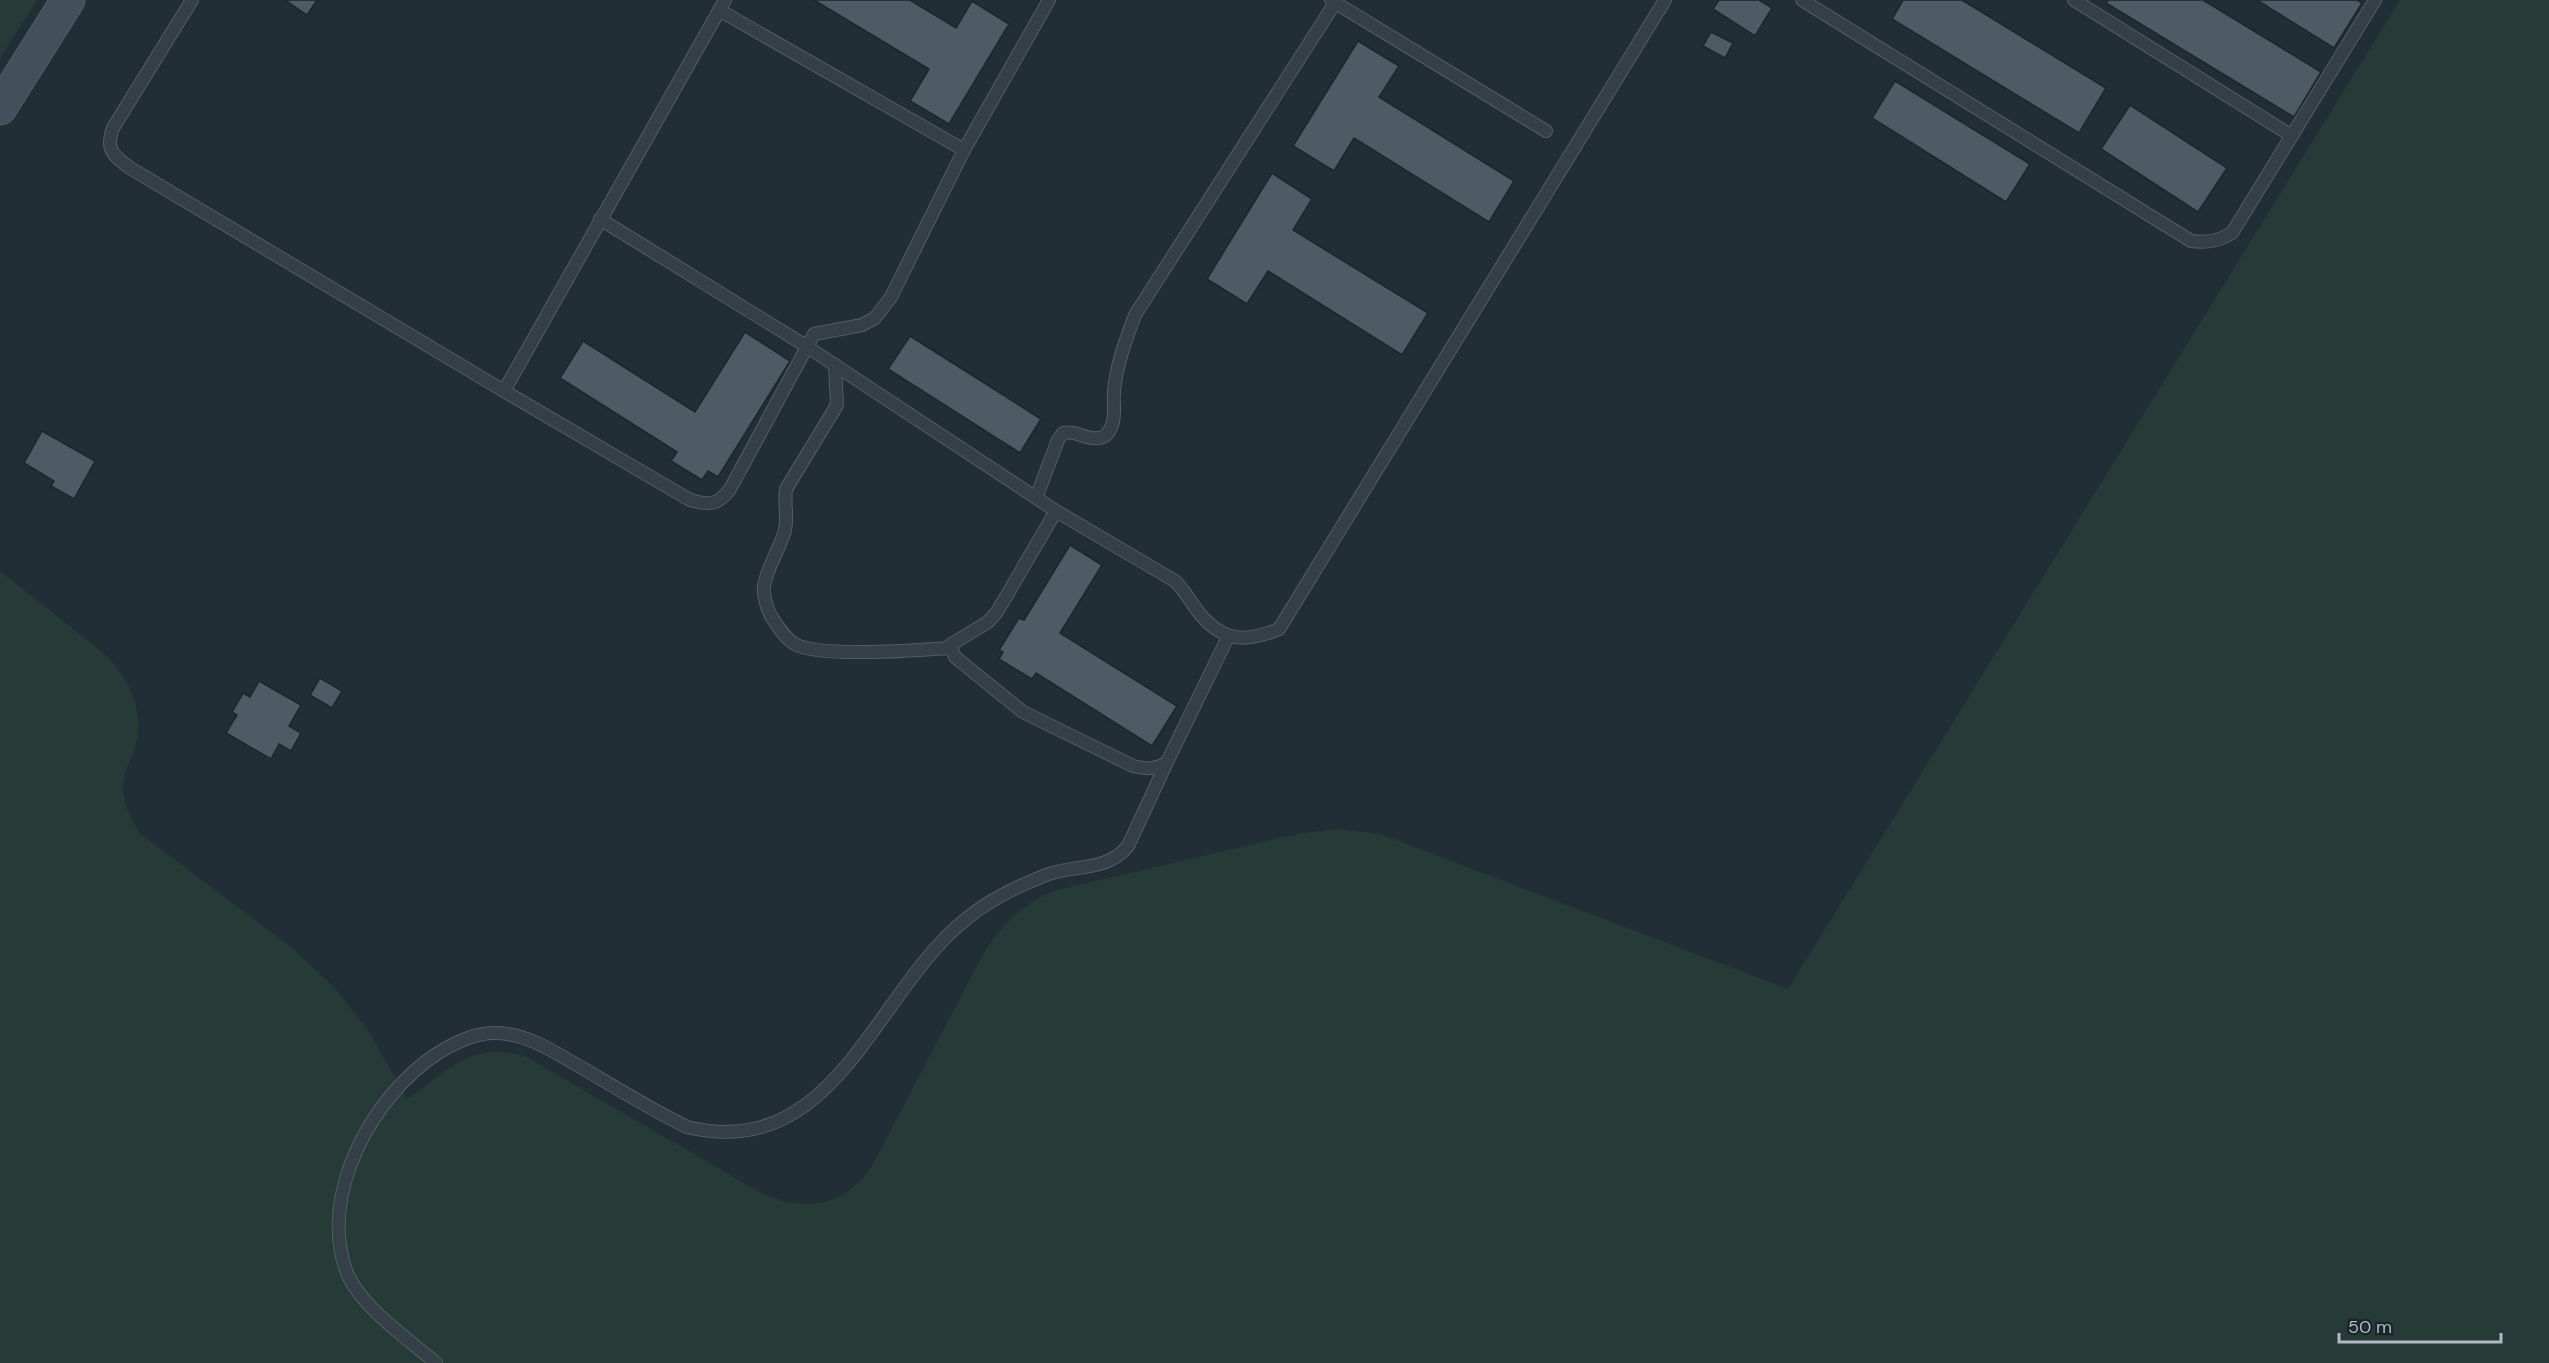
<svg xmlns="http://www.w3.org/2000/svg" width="2549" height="1363" viewBox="0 0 2549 1363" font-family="'DM Sans',sans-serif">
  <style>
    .green { fill: #263b38 }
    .building { fill: #4d5b65; stroke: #1c262d; stroke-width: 1.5 }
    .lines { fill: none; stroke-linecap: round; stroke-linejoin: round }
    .service-casing { stroke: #525d64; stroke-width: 14 }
    .secondary-casing { stroke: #525d64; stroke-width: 35 }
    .service { stroke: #353f47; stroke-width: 12 }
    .secondary { stroke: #434f5a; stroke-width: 33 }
  </style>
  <rect width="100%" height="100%" fill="#222e36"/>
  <g class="green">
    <polygon points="0,0 37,0 0,58"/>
    <path d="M2400 0H2549V1363H0V571L100 650C127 674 145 707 136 744 133 754 128 764 125 774 119 795 129 818 141 834L291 947 332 985 368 1030 407 1099C449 1071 466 1043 523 1055L765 1195C809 1212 845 1206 872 1166L981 958 995 936 1013 916 1035 900 1057 890 1301 833 1339 829 1380 834 1788 989Z"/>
  </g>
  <g class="building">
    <polygon points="285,0 317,0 307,15"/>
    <polygon points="814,0 910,0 956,28 972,1 1009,24 949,124 910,101 929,69"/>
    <polygon points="1719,0 1759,0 1772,8 1755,36 1713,9"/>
    <polygon points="1903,0 1962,0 2106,88 2079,133 1892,19"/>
    <polygon points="2108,0 2203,0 2321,72 2294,117 2106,3"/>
    <polygon points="2257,0 2357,0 2362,3 2334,48"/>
    <polygon points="1711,32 1733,43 1725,58 1703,46"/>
    <polygon points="1358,41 1399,66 1379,97 1514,181 1489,222 1354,138 1334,171 1293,146"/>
    <polygon points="1895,81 2030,164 2006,202 1872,118"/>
    <polygon points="2130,105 2227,168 2198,212 2101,149"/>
    <polygon points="1272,173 1312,199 1293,230 1428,313 1402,355 1268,271 1247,304 1207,279"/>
    <polygon points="745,332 790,361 718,477 708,471 702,480 671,461 677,452 560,378 583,341 695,412"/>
    <polygon points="910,336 1041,419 1020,453 888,369"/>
    <polygon points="42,431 95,461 74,499 51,486 54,481 24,463"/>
    <polygon points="1070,545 1102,565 1060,633 1177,706 1152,746 1036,673 1032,679 999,659 1003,652 999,650 1019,618 1024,620"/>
    <polygon points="320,678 342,691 332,708 310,695"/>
    <polygon points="259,681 301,705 289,726 301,733 291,751 279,744 271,759 226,733 237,715 232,712 243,693 250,697"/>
  </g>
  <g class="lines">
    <defs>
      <g id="service">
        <path d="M192 0 113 128C105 150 113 155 130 168L504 391"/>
        <path d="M725 0 504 391 690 500C708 505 718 506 730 489L814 334 862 325 875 318 891 297 964 150 1049 0"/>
        <polyline points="1331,0 1546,131"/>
        <path d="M1802 0 2191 241C2208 243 2218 241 2232 233L2375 0"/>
        <polyline points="2074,0 2292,136"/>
        <polyline points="719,10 964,150"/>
        <path d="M600 219 806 346 1056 511 1175 581C1187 593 1190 602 1200 614 1224 643 1247 642 1279 629L1665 0"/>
        <path d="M835 365 837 405 786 489C784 503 788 516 785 530 780 549 767 567 764 586 763 595 767 609 771 616 778 626 784 638 795 644 818 658 919 650 949 648"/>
        <path d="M1036 498 1058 440 1063 433C1076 430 1086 440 1099 438 1106 437 1110 431 1112 425 1116 414 1113 404 1114 392 1116 365 1126 340 1135 315L1335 3"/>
        <path d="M1056 511 997 612 988 622 950 645 955 657 1023 712 1133 766C1146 769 1156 770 1167 762L1228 637"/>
        <path d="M436 1363C408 1339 361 1307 347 1273 317 1195 373 1095 438 1053 456 1042 476 1032 497 1033 530 1034 557 1054 584 1069 618 1089 652 1110 687 1127 836 1163 874 992 966 919 989 900 1018 886 1046 875 1074 864 1107 872 1128 846L1167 762"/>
      </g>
      <polyline id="secondary" points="0,108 68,0"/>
    </defs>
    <use href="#service" class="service-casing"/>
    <use href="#secondary" class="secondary-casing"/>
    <use href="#service" class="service"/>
    <use href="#secondary" class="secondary"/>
  </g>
  <path d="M2339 1333v9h162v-9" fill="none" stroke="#afbac3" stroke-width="3"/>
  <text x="2348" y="1333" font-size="18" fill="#afbac3" stroke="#1a242b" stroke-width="4.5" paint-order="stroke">50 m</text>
</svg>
